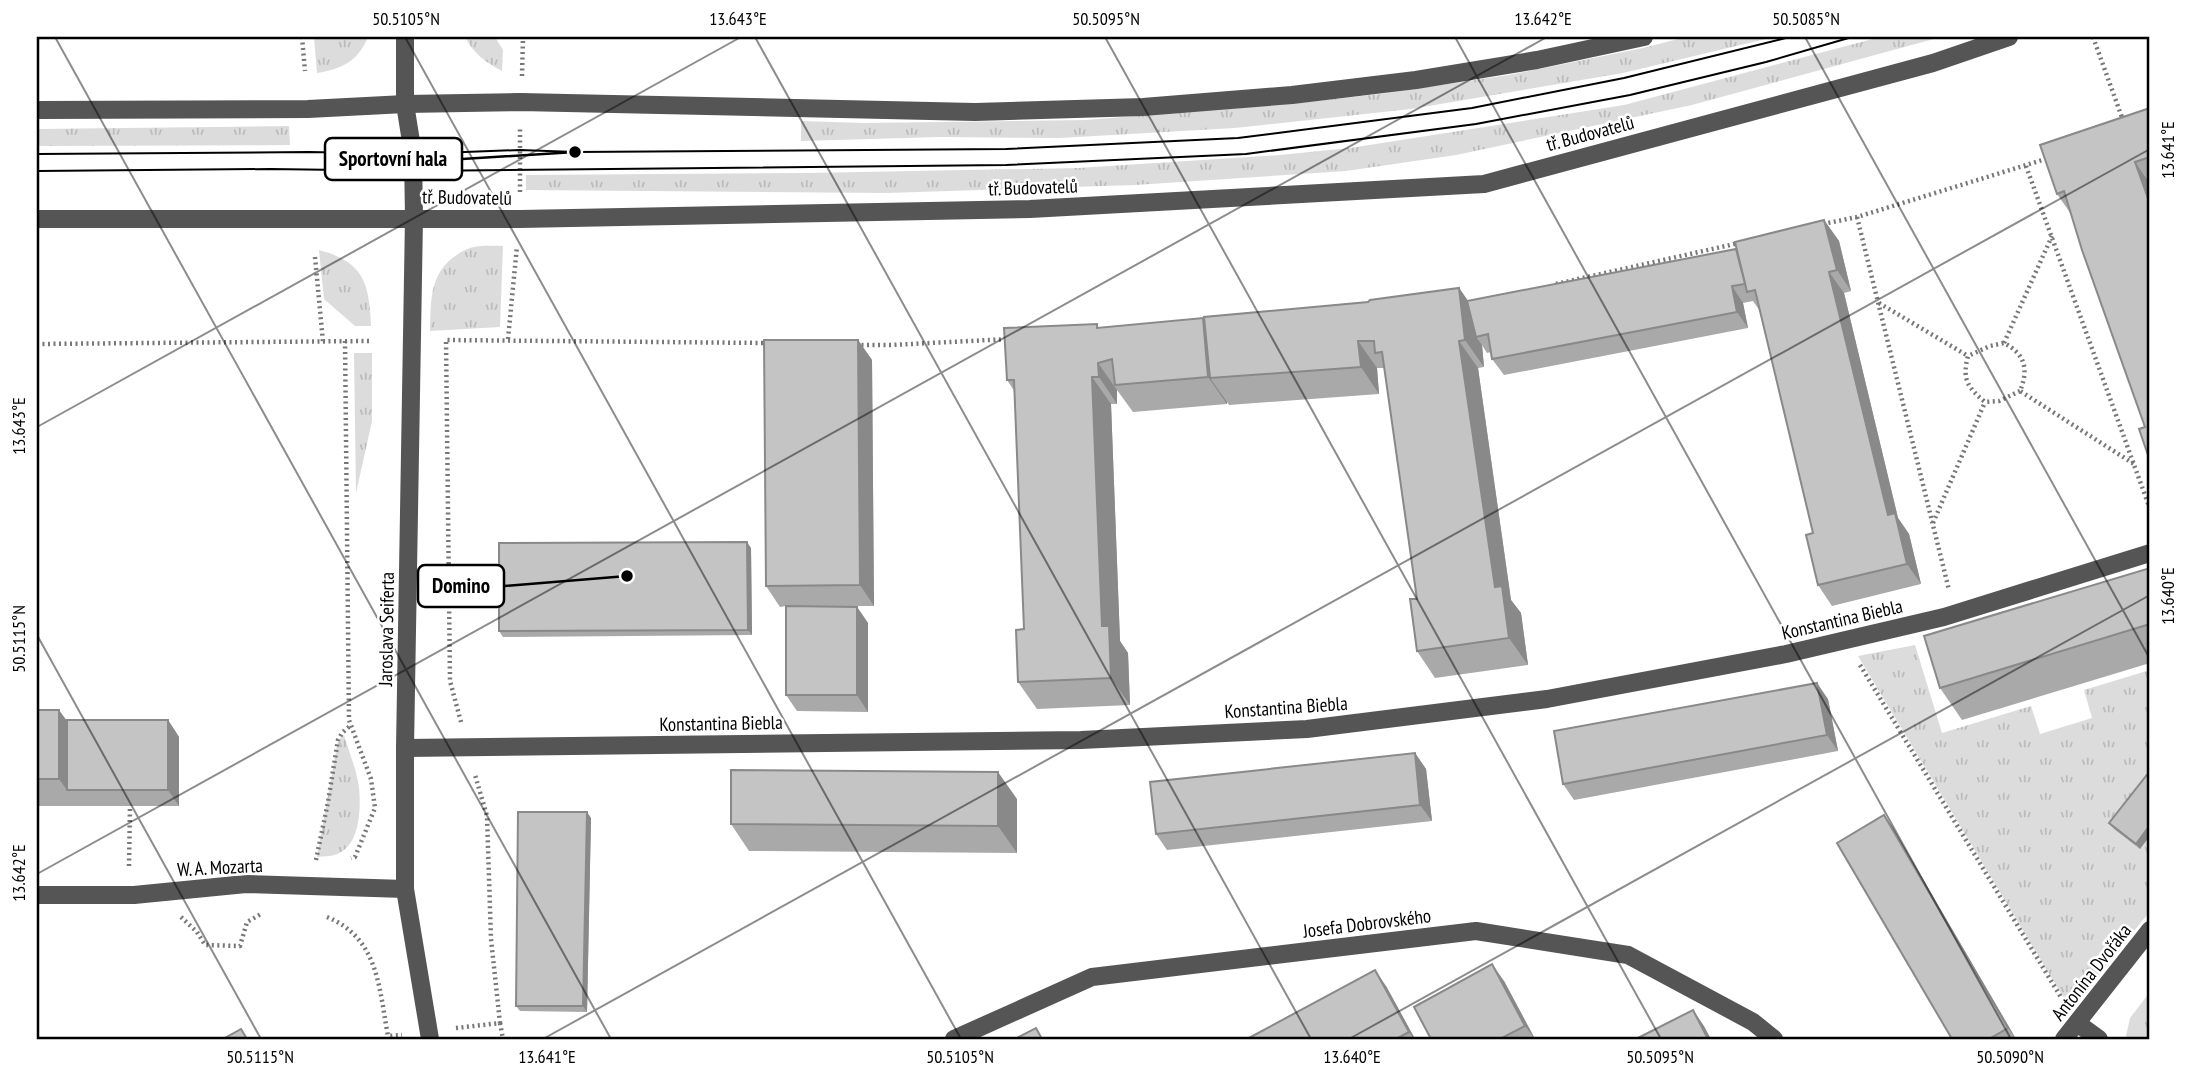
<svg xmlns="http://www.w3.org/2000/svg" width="2187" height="1076" viewBox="0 0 2187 1076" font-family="'PT Sans Narrow',sans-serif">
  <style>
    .grass { fill: url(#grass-tufts) }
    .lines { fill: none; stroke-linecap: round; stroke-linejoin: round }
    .path { stroke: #777; stroke-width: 4.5; stroke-dasharray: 2 3.5; stroke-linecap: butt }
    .minor { stroke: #555; stroke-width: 18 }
    .tram { stroke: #000; stroke-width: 2 }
    .wall { fill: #a9a9a9 }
    .shaded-wall { fill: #898989 }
    .building { fill: #c4c4c4; stroke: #898989; stroke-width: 2 }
    .ticks { fill: none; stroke: #000; stroke-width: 2; stroke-opacity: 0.45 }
    .labels { text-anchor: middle; stroke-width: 5; stroke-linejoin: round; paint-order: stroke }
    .street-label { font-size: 19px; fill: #000; stroke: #fff }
    .leader { fill: none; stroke: #000; stroke-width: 2.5 }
    .callout-dot { fill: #000; stroke: #fff; stroke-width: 2.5 }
    .callout { fill: #fff; stroke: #000; stroke-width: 2.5 }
    .callout-label { font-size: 21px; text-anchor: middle; font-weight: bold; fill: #000 }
    .neatline { fill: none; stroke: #000; stroke-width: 2.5 }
    .ticks-label { font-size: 18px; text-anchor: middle; fill: #000 }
  </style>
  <defs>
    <pattern id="grass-tufts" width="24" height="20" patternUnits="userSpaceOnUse" patternTransform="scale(1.75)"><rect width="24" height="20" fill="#dcdcdc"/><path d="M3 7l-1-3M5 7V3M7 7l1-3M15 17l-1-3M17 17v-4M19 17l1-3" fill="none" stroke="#bbb"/></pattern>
  </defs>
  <rect width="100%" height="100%" fill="#fff"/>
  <g class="grass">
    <path d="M314 37H368C358 61 342 69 317 73Z"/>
    <path d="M465 37H495L503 50 502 71C485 62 474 54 465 37Z"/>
    <polygon points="1686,37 1774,37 1623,73 1411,109 1235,128 1060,138 939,137 801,141 801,121 864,123 1086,120 1297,103 1380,94 1509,75 1643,48"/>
    <polygon points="1880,37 1941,37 1692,105 1456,155 1346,171 1135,185 887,193 526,190 526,175 808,173 1078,168 1280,155 1350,148 1624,105"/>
    <polygon points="289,126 290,145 37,146 37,129"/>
    <path d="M503 246 500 327 430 331C431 304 429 278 451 259 457 255 463 250 470 248 480 245 493 246 503 246Z"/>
    <path d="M319 250C364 262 369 283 371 326H355L324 299Z"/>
    <polygon points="354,353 372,353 372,421 356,493"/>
    <polygon points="1915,645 1942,733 2031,706 2040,734 2092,718 2084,690 2150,670 2150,911 2071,1010 1858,656"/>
    <path d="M344 735C349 752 357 771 359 788 361 808 360 844 339 853 332 857 324 856 317 857L338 740Z"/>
    <polygon points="2150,992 2150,1039 2128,1039 2126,1036 2130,1018"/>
  </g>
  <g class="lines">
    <g class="path">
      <polyline points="302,37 305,71"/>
      <polyline points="2093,37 2124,123"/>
      <polyline points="522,76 523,37"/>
      <polyline points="2026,166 2150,509"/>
      <polyline points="520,192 520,127"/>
      <polyline points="1857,217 1949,590"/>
      <polyline points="1823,224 1857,217 2049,158"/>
      <polyline points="315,257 323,342"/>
      <polyline points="1556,284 1739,243"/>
      <polyline points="1879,303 1968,356"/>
      <polyline points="508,339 517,246"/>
      <polyline points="345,341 349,720 371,779 375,808 355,857 351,858"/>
      <polyline points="2004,343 2052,236"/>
      <polyline points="37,344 369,341"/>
      <polyline points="856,345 891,345 1009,339"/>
      <path d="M2020 391 1999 401 1985 402C1967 387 1962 379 1968 356L1990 346 2004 343C2025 354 2029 369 2020 391L2134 464"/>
      <polyline points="1933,523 1985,402"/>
      <polyline points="1860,665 2062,999"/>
      <polyline points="461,722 450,681 446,340 767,343"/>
      <polyline points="316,860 328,802 338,740 342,733 351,725"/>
      <polyline points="129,866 130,806"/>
      <polyline points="181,917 197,932 205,945 240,946 247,922 261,914"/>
      <path d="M327 917C379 938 379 989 388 1036"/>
      <polyline points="500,1023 503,1039"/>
      <polyline points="456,1028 500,1023 491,939 487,816 475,775"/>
      <polyline points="389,1039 388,1036 402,1035"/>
    </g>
    <g class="minor">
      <polyline points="405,37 405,104 413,154 414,218 405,748 405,889 430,1039"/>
      <polyline points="37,110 308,109 405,104 520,102 975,112 1143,107 1292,95 1416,80 1537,60 1644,37"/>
      <polyline points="37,219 520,219 1030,209 1484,184 1933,63 2009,37"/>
      <polyline points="405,748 1081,740 1307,729 1547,699 1786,654 1944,617 2150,553"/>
      <polyline points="37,895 134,895 246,884 405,889"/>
      <polyline points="2077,1023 2099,1039"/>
      <polyline points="954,1039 1092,977 1476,931 1628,955 1753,1022 1774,1039"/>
      <polyline points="2064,1039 2150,930"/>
    </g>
    <g class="tram">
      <polyline points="37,154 309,152 413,154 520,150 575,152 1006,149 1238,138 1472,108 1624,78 1790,37"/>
      <polyline points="37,171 270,169 414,171 1006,165 1246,154 1476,124 1630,95 1766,62 1852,37"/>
    </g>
  </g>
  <g class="wall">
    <polygon points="2150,108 2150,461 2145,427 2071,214 2057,194"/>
    <polygon points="1824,220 1839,241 1851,291 1844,293 1898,518 1909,534 1921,584 1832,606 1818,585 1813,533 1760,311 1753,301 1743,303 1748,328 1504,375 1492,359 1491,352 1487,353 1482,345 1484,367 1478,368 1511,600 1521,613 1528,665 1435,678 1417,651 1417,599 1384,368 1377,368 1379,394 1229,405 1227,402 1227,404 1133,412 1117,390 1117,404 1111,404 1120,641 1128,653 1130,705 1037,709 1018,682 1024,629 1015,392 1007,380 1099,328 1203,318 1205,321 1368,302 1459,288 1468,301 1736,249"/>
    <polygon points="858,340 872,360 874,606 787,606 857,607 868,623 868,712 797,711 786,695 786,606 780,607 766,586"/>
    <polygon points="751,548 752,635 503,637 499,631"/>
    <polygon points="2150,568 2150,663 1962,720 1940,688"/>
    <polygon points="1828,699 1838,751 1574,800 1563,784"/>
    <polygon points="37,710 67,720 168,720 179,737 179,806 37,806"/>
    <polygon points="1415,753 1426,769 1432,821 1167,850 1156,834"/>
    <polygon points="2150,771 2140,849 2114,829 2109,823"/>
    <polygon points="1017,799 1017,853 749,851 731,824"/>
    <polygon points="591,818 587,1012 520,1011 516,1006"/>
    <polygon points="1892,826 2016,1039 1952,1039"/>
    <polygon points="1504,981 1535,1039 1431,1039"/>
    <polygon points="1386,986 1415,1039 1247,1039"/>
  </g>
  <g class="shaded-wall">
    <polygon points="2135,162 2150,184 2150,204"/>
    <polygon points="1824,220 1839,241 1851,291 1837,270"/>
    <polygon points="1829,272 1844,293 1898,518 1909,534 1921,584 1907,564 1888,515"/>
    <polygon points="1732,286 1743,303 1748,328 1737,312"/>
    <polygon points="1459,288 1478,315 1476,337 1482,345 1484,367 1465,340"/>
    <polygon points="1203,318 1222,345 1210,378 1227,402 1227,404 1208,377"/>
    <polygon points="858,340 872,360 874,606 860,585"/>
    <polygon points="1358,341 1377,368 1379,394 1361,367"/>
    <polygon points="1459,341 1478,368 1511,600 1521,613 1528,665 1509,638 1495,587"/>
    <polygon points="1098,363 1117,390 1117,404 1099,377"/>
    <polygon points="1092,377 1111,404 1120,641 1128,653 1130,705 1111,678 1102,626"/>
    <polygon points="747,542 751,548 752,635 748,630"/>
    <polygon points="857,607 868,623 868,712 857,695"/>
    <polygon points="1817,683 1828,699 1838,751 1827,735"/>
    <polygon points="59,710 78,736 67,790 59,779"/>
    <polygon points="168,720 179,737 179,806 168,790"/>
    <polygon points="1415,753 1426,769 1432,821 1420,805"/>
    <polygon points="998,772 1017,799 1017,853 998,826"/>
    <polygon points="587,812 591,818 587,1012 583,1006"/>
    <polygon points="1884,815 1892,826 2016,1039 2008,1028"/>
    <polygon points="2150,825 2150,836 2140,849 2136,844"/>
    <polygon points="1492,964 1504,981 1535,1039 1525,1026"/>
    <polygon points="1375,970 1386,986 1415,1039 1414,1039 1409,1032"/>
    <polygon points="1693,1010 1704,1026 1711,1039 1708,1039"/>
  </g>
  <g class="building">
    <polygon points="2150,108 2150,157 2135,162 2150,204 2150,461 2139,429 2145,427 2082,250 2064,191 2057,194 2040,145"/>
    <polygon points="1824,220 1837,270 1829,272 1888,515 1895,513 1907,564 1818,585 1806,535 1813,533 1755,290 1747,292 1735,242"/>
    <polygon points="1736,249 1745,284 1732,286 1737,312 1492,359 1488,334 1476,337 1467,301"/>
    <polygon points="1459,288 1465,340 1459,341 1495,587 1502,586 1509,638 1417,651 1410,599 1417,599 1382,352 1375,353 1374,341 1358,341 1361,367 1210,378 1204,317 1368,302 1370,300"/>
    <polygon points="1203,318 1208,377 1115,385 1112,359 1098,363 1099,377 1092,377 1102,626 1109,626 1111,678 1018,682 1016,630 1024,629 1014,380 1007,380 1004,328 1097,324 1097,328"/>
    <polygon points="764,340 858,340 860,585 766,586"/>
    <polygon points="747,542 748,630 499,631 499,543"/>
    <polygon points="2150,568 2150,624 1940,688 1924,636"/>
    <polygon points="786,606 857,607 857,695 786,695"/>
    <polygon points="1817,683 1827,735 1563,784 1554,731"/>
    <rect x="37" y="710" width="22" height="69"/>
    <rect x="67" y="720" width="101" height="70"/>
    <polygon points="1415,753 1420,805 1156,834 1150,782"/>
    <polygon points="731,770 998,772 998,826 731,824"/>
    <polygon points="2150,771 2150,825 2136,844 2109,823"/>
    <polygon points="518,812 587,812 583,1006 516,1006"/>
    <polygon points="1884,815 2008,1028 1989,1039 1952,1039 1837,843"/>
    <polygon points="1492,964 1525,1026 1500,1039 1431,1039 1414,1007"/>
    <polygon points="1375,970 1409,1032 1396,1039 1247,1039"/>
    <polygon points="1693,1010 1708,1039 1636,1039"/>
    <polygon points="1036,1028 1042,1039 1015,1039"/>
    <polygon points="241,1029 247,1039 223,1039"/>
  </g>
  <path class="ticks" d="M55 37 611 1039M405 37 961 1039M755 37 1311 1039M1105 37 1661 1039M1455 37 2011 1039M1805 37 2150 659M37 427 741 37M37 635 261 1039M37 874 1547 37M543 1039 2150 149M1349 1039 2150 595"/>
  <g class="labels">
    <g class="street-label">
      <text transform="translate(1590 133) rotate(-15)" y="7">tř. Budovatelů</text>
      <text transform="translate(1033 187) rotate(-2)" y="7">tř. Budovatelů</text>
      <text transform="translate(467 197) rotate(1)" y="7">tř. Budovatelů</text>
      <text transform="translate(1842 619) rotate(-13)" y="7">Konstantina Biebla</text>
      <text transform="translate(386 629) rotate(-89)" y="7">Jaroslava Seiferta</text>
      <text transform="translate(1286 707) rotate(-4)" y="7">Konstantina Biebla</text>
      <text transform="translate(721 723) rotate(-1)" y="7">Konstantina Biebla</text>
      <text transform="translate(220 867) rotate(-3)" y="7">W. A. Mozarta</text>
      <text transform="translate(1367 923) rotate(-7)" y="7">Josefa Dobrovského</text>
      <text transform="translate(2091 972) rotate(-52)" y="7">Antonína Dvořáka</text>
    </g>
  </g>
  <path class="leader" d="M575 152L462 159M627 576L504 586"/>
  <g class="callout-dot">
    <circle cx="575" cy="152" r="7"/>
    <circle cx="627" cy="576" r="7"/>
  </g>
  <g class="callout">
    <rect x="325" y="138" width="137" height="42" rx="7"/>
    <rect x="418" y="565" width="86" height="42" rx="7"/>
  </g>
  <g class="callout-label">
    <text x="393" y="166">Sportovní hala</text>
    <text x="461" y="593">Domino</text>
  </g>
  <rect width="2187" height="1076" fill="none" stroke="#ffffff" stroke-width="77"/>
  <rect x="38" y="38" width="2110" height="1000" class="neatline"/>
  <g class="ticks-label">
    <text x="406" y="25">50.5105°N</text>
    <text x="738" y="25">13.643°E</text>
    <text x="1106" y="25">50.5095°N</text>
    <text x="1543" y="25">13.642°E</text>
    <text x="1806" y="25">50.5085°N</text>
    <text transform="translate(2168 150) rotate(-90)" y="6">13.641°E</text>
    <text transform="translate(19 426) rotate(-90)" y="6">13.643°E</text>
    <text transform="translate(2168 596) rotate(-90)" y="6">13.640°E</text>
    <text transform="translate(19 639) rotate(-90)" y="6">50.5115°N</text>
    <text transform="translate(19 873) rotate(-90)" y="6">13.642°E</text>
    <text x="260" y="1063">50.5115°N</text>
    <text x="547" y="1063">13.641°E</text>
    <text x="960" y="1063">50.5105°N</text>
    <text x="1352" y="1063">13.640°E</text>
    <text x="1660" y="1063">50.5095°N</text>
    <text x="2010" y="1063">50.5090°N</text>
  </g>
</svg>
